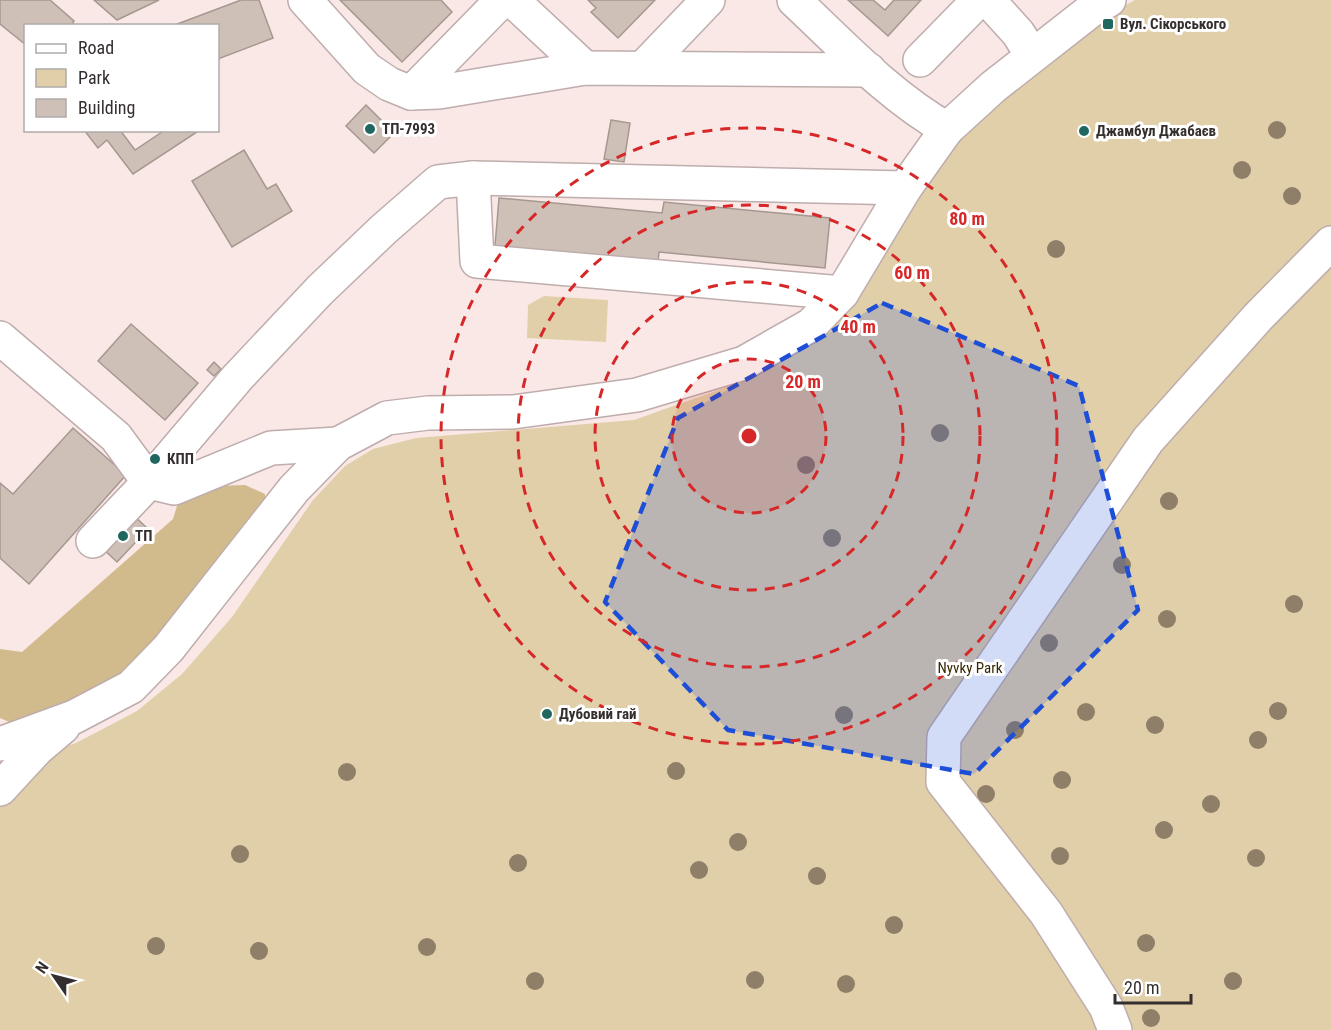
<svg xmlns="http://www.w3.org/2000/svg" width="1331" height="1030" viewBox="0 0 1331 1030" font-family="'Roboto Condensed',sans-serif">
  <style>
    .green { fill: #e1cfa9 }
    .forest { fill: #d1bb8c }
    .building { fill: #cec0b7; stroke: #a59890; stroke-width: 1.5 }
    .lines { fill: none; stroke-linecap: round; stroke-linejoin: round }
    .minor-casing { stroke: #beadac; stroke-width: 36 }
    .minor { stroke: #fff; stroke-width: 33 }
    .tree { fill: #8f7e68 }
    .marked { fill: #1d4ed8; fill-opacity: 0.2; stroke: #1d4ed8; stroke-width: 4.5; stroke-dasharray: 12 8; stroke-linejoin: round }
    .ring { fill: none; stroke: #d62828; stroke-width: 3; stroke-dasharray: 10 8 }
    .poi-dot { fill: #20685f; stroke: #fff; stroke-width: 2 }
    .labels { text-anchor: middle; stroke-width: 6; stroke-linejoin: round; paint-order: stroke }
    .poi-label { font-size: 15px; font-weight: bold; fill: #352e2e; stroke: #fff; text-anchor: start }
    .park-label { font-size: 15px; fill: #372700; stroke: #fff }
    .centre { fill: #d62828; stroke: #fff; stroke-width: 3 }
    .ring-label { font-size: 18px; text-anchor: middle; font-weight: bold; fill: #d62828; stroke: #fff; stroke-width: 6; stroke-linejoin: round; paint-order: stroke }
  </style>
  <rect width="100%" height="100%" fill="#fae8e7"/>
  <g class="green">
    <polygon points="1135,0 1331,0 1331,1030 0,1030 0,768 76,743 137,711 182,674 232,617 313,500 345,466 373,449 416,438 634,420 752,378 806,343 933,159 1084,28"/>
    <polygon points="544,296 608,300 606,342 527,338 528,305"/>
  </g>
  <polygon class="forest" points="245,485 265,494 265,508 136,663 84,699 16,725 0,718 0,649 22,652 173,519 181,493 215,486"/>
  <g class="building">
    <polygon points="0,0 50,0 74,21 71,26 26,26 26,45 0,24"/>
    <polygon points="94,0 159,0 117,20"/>
    <polygon points="241,0 259,0 273,38 218,59 218,26 172,26"/>
    <polygon points="340,0 441,0 452,12 402,62"/>
    <polygon points="588,0 655,0 618,38 591,12 596,8"/>
    <polygon points="848,0 873,0 885,10 894,0 921,0 888,36"/>
    <polygon points="366,105 394,133 374,153 346,126"/>
    <polygon points="611,120 630,123 624,162 604,159"/>
    <polygon points="84,130 120,130 135,150 165,130 200,130 133,174 107,140 98,148"/>
    <polygon points="244,150 267,189 276,184 292,211 232,247 192,181"/>
    <polygon points="499,198 662,213 664,202 830,218 825,268 659,252 658,262 495,246"/>
    <polygon points="131,324 198,383 165,420 98,361"/>
    <polygon points="214,362 221,369 214,376 207,370"/>
    <polygon points="73,428 126,475 29,584 0,558 0,483 13,494"/>
    <polygon points="129,511 148,529 117,562 98,544"/>
  </g>
  <g class="lines">
    <defs>
      <g id="minor">
        <polyline points="305,0 367,69 389,84 411,93 439,92 585,68 869,70"/>
        <polyline points="512,0 585,68"/>
        <path d="M794 0C842 45 889 96 947 129"/>
        <polyline points="988,0 1018,33 1032,55"/>
        <polyline points="920,60 970,9 974,0"/>
        <polyline points="644,67 708,0"/>
        <polyline points="411,93 502,0"/>
        <polyline points="473,178 477,261 842,293"/>
        <polyline points="0,338 116,437 149,482 174,488 271,448 338,444"/>
        <polyline points="93,541 149,482 238,377 320,290 384,229 438,182 473,178 905,188"/>
        <polyline points="0,744 74,717 131,687 168,649 294,489 338,444 387,418 428,413 513,412 637,395 744,363 811,325 842,293 905,188 947,129 993,87 1090,11 1109,0"/>
        <polyline points="0,789 37,749 63,727"/>
        <polyline points="1115,1030 1106,1007 1046,913 943,782 944,737 1148,440 1258,317 1331,243"/>
      </g>
    </defs>
    <use href="#minor" class="minor-casing"/>
    <use href="#minor" class="minor"/>
  </g>
  <g class="tree">
    <circle cx="1277" cy="130" r="9"/>
    <circle cx="1242" cy="170" r="9"/>
    <circle cx="1292" cy="196" r="9"/>
    <circle cx="1056" cy="249" r="9"/>
    <circle cx="940" cy="433" r="9"/>
    <circle cx="806" cy="465" r="9"/>
    <circle cx="1169" cy="501" r="9"/>
    <circle cx="832" cy="538" r="9"/>
    <circle cx="1122" cy="565" r="9"/>
    <circle cx="1294" cy="604" r="9"/>
    <circle cx="1167" cy="619" r="9"/>
    <circle cx="1049" cy="643" r="9"/>
    <circle cx="1278" cy="711" r="9"/>
    <circle cx="1086" cy="712" r="9"/>
    <circle cx="844" cy="715" r="9"/>
    <circle cx="1155" cy="725" r="9"/>
    <circle cx="1015" cy="730" r="9"/>
    <circle cx="1258" cy="740" r="9"/>
    <circle cx="676" cy="771" r="9"/>
    <circle cx="347" cy="772" r="9"/>
    <circle cx="1062" cy="780" r="9"/>
    <circle cx="986" cy="794" r="9"/>
    <circle cx="1211" cy="804" r="9"/>
    <circle cx="1164" cy="830" r="9"/>
    <circle cx="738" cy="842" r="9"/>
    <circle cx="240" cy="854" r="9"/>
    <circle cx="1060" cy="856" r="9"/>
    <circle cx="1256" cy="858" r="9"/>
    <circle cx="518" cy="863" r="9"/>
    <circle cx="699" cy="870" r="9"/>
    <circle cx="817" cy="876" r="9"/>
    <circle cx="894" cy="925" r="9"/>
    <circle cx="1146" cy="943" r="9"/>
    <circle cx="156" cy="946" r="9"/>
    <circle cx="427" cy="947" r="9"/>
    <circle cx="259" cy="951" r="9"/>
    <circle cx="755" cy="980" r="9"/>
    <circle cx="535" cy="981" r="9"/>
    <circle cx="1233" cy="981" r="9"/>
    <circle cx="846" cy="984" r="9"/>
    <circle cx="1151" cy="1018" r="9"/>
  </g>
  <path class="marked" d="M882 303 1079 386 1138 610 974 774 728 730 605 602 678 418Z"/>
  <circle cx="749" cy="436" r="77" fill="#d62828" fill-opacity=".12"/>
  <g class="ring">
    <circle cx="749" cy="436" r="77"/>
    <circle cx="749" cy="436" r="154"/>
    <circle cx="749" cy="436" r="231"/>
    <circle cx="749" cy="436" r="308"/>
  </g>
  <g class="poi-dot">
    <rect x="1102" y="18" width="12" height="12" rx="3"/>
    <circle cx="370" cy="129" r="6"/>
    <circle cx="1084" cy="131" r="6"/>
    <circle cx="155" cy="459" r="6"/>
    <circle cx="123" cy="536" r="6"/>
    <circle cx="547" cy="714" r="6"/>
  </g>
  <g class="labels">
    <g class="poi-label">
      <text x="1120" y="29">Вул. Сікорського</text>
      <text x="382" y="134">ТП-7993</text>
      <text x="1096" y="136">Джамбул Джабаєв</text>
      <text x="167" y="464">КПП</text>
      <text x="135" y="541">ТП</text>
      <text x="559" y="719">Дубовий гай</text>
    </g>
    <g class="park-label">
      <text x="970" y="673">Nyvky Park</text>
    </g>
  </g>
  <circle cx="749" cy="436" r="9" class="centre"/>
  <g class="ring-label">
    <text x="967" y="225">80 m</text>
    <text x="912" y="279">60 m</text>
    <text x="858" y="333">40 m</text>
    <text x="803" y="388">20 m</text>
  </g>
  <rect x="24" y="24" width="195" height="108" fill="#ffffff" stroke="#aeabab" stroke-width="1.5"/>
  <rect x="36" y="44" width="30" height="9" fill="#ffffff" stroke="#aeabab" stroke-width="1.5"/>
  <text x="78" y="54" font-size="18" fill="#352e2e">Road</text>
  <rect x="36" y="69" width="30" height="18" fill="#e1cfa9" stroke="#aeabab" stroke-width="1.5"/>
  <text x="78" y="84" font-size="18" fill="#352e2e">Park</text>
  <rect x="36" y="99" width="30" height="18" fill="#cec0b7" stroke="#aeabab" stroke-width="1.5"/>
  <text x="78" y="114" font-size="18" fill="#352e2e">Building</text>
  <g transform="translate(54 976) rotate(305)" stroke="#ffffff" stroke-width="4.5" paint-order="stroke">
  <path d="M0-4.5L10 22L0 15L-10 22Z" fill="#352e2e"/>
  <text y="-9" font-size="16" font-weight="bold" text-anchor="middle" fill="#352e2e">N</text>
  </g>
  <path d="M1115 994v9h76v-9" fill="none" stroke="#352e2e" stroke-width="3"/>
  <text x="1124" y="994" font-size="18" fill="#352e2e" stroke="#ffffff" stroke-width="4.5" paint-order="stroke">20 m</text>
</svg>
